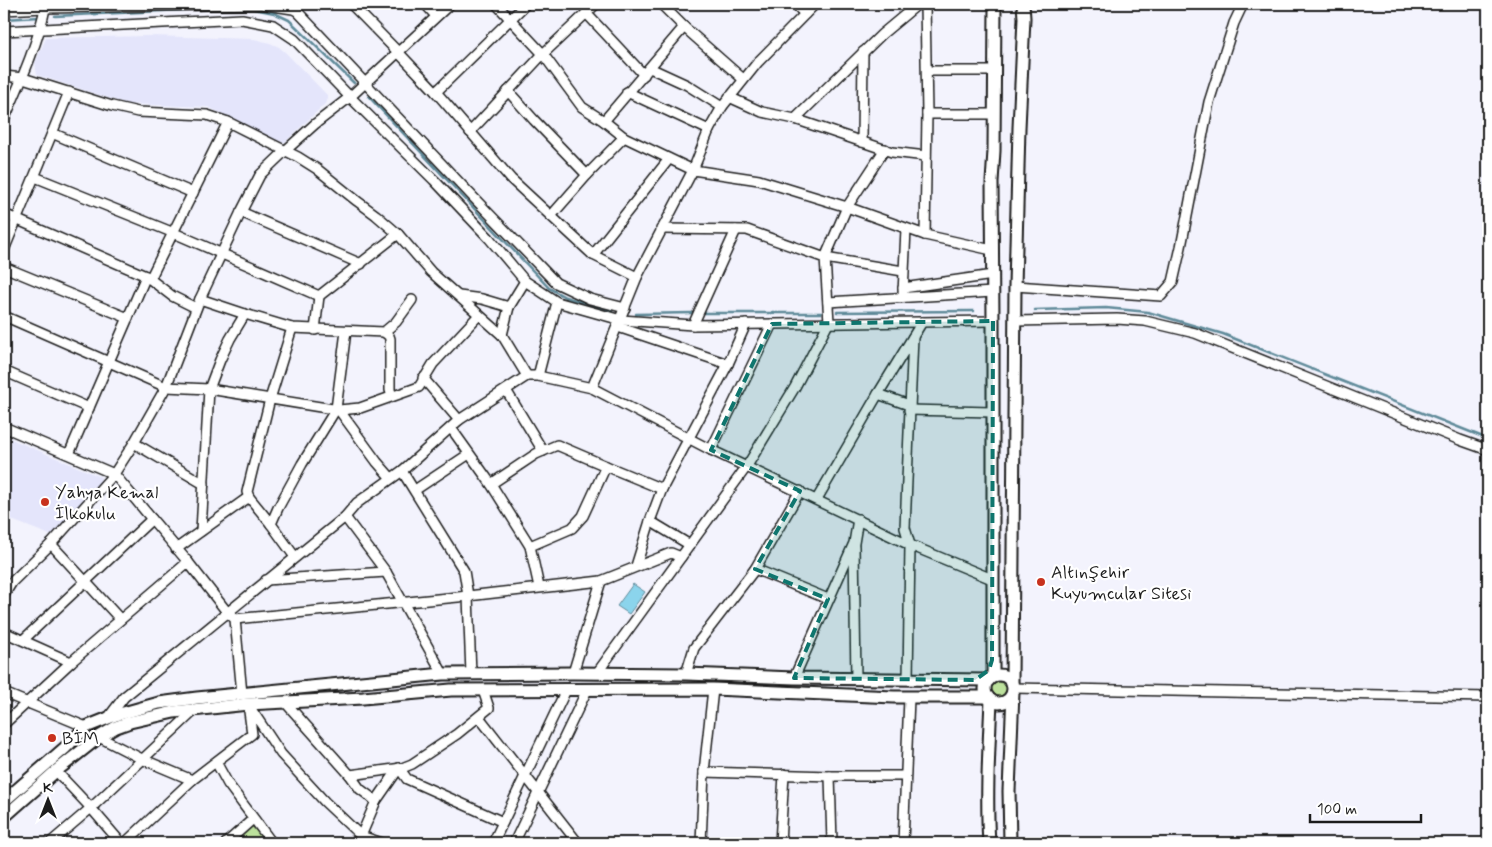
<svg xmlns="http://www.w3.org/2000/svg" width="1492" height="847" viewBox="0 0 1492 847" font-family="Mynerve,sans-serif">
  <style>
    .built { fill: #e4e5fb }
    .green { fill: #bce19c; stroke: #6c7e5c }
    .water { fill: #8bd4ec; stroke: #5f8a99 }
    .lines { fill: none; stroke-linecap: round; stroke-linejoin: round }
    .stream { stroke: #5f8a99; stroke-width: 2.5 }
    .minor-casing { stroke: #1c1c1c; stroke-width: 12 }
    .major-casing { stroke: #1c1c1c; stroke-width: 15 }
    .minor { stroke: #fff; stroke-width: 9 }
    .major { stroke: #fff; stroke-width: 11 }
    .marked { fill: #0f766e; fill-opacity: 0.2; stroke: #0f766e; stroke-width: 4; stroke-dasharray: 10 6; stroke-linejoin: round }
    .poi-dot { fill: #c8321e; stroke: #fff; stroke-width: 2 }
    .labels { text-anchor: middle; stroke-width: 4.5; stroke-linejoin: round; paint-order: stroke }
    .poi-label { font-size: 18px; fill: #1c1c1c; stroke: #fff; text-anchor: start }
  </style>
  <rect width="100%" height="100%" fill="#f3f3fd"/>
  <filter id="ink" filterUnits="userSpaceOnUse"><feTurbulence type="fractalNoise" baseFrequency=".02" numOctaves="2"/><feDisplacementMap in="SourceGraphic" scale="10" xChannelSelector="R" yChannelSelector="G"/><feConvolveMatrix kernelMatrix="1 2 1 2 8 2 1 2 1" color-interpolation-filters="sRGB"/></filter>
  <g filter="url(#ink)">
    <g class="built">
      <polygon points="149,36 254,39 270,43 279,47 286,53 327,95 327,102 285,142 280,142 208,107 127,104 37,75 35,63 46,38"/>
      <polygon points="4,436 101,477 100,486 55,534 50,535 4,517"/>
    </g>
    <g class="green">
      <circle cx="1000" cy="689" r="10"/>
      <polygon points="252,826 266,843 233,843"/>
    </g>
    <polygon class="water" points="633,584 645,592 629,614 617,606"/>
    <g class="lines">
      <g class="stream">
        <polyline points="249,8 274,13 289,20 354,83"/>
        <polyline points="55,16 183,10"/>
        <polyline points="4,19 40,17"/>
        <polyline points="369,97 549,288 565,297 612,311"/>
        <polyline points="1035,310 1106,308 1148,312 1223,334 1488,439"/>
        <polyline points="837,312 974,311"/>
        <polyline points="705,313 821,313"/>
        <polyline points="636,314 692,313"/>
      </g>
      <defs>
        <g id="minor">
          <polyline points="351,4 398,52 436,92 511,179 593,255 637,277"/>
          <polyline points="425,4 436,16"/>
          <polyline points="496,4 543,54 582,107 604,121 624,137 693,170 759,180 847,207 925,235 992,250"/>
          <polyline points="661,4 684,27 743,79"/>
          <polyline points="795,4 805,14"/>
          <polyline points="4,10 45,8 260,4 293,9 297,11 474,198 556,283 590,299 625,308"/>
          <polyline points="586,13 644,75"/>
          <polyline points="4,31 242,19 273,25 294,39 350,97 434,180 489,238 525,281 557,302 621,320 693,325 993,321"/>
          <polyline points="650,68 687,85 722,107"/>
          <polyline points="927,71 995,71"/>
          <polyline points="4,76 23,78 112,106 138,112 207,115 228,122 298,157 317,169 357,201 376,215 398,234"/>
          <polyline points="508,91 534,120 587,175 551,216"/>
          <polyline points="436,92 526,4"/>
          <polyline points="627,92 709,130"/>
          <polyline points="729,97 762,112 795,119 892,152 926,156"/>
          <polyline points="927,114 994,114"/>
          <polyline points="795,119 882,34 918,4"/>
          <path d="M4 120C20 83 38 44 46 4"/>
          <polyline points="604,121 684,27"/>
          <polyline points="470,132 543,54 596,4"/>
          <polyline points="52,133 193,193"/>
          <polyline points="862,142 863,52"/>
          <polyline points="587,175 624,137"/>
          <polyline points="35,177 174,233 319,296 315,330"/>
          <polyline points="241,212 361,264"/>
          <polyline points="4,214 146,276 172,296 196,308"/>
          <polyline points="661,229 747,230 825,258 903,271"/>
          <polyline points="925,235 927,114 925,4"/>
          <polyline points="4,250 69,92"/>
          <polyline points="593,255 669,159"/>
          <polyline points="4,267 128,318"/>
          <polyline points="150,279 228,122"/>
          <polyline points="1015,286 1161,296 1173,282 1181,247 1209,102 1234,23 1243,4"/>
          <polyline points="903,288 993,275"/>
          <polyline points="903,294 906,229"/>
          <polyline points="319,296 398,234 431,272 502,335 527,376"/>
          <polyline points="459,296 482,299 509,307 525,281"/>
          <polyline points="200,299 245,314 230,339 220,360 209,389 201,531"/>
          <polyline points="828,302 993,292"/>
          <polyline points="245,314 292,328 384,332"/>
          <polyline points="4,316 166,387 209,389 339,410 360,408 419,387 433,364 479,315"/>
          <polyline points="1015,321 1117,319 1145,321 1195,333 1460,440 1488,450"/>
          <polyline points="693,325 736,230"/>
          <polyline points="618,327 728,364"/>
          <polyline points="292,328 270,399 247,492 249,497 271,524 295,557"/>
          <polyline points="502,335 509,307"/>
          <polyline points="4,371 89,408"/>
          <polyline points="538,376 557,302"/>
          <polyline points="423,378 459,420"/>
          <polyline points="592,388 637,277 693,170 709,130 722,107 758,62 815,4"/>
          <polyline points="506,390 543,451"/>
          <polyline points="878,394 909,405"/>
          <polyline points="392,396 390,390 390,339 389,336 384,332 396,322 412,300"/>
          <polyline points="339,410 377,462 391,478"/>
          <polyline points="909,410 992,412"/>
          <polyline points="4,427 114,474 188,562 227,612 235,619 242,694"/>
          <polyline points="451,428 491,484 530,546 539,587"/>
          <polyline points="134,443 204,484"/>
          <polyline points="711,450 772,324"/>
          <polyline points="69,454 146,276"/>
          <polyline points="402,471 464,571 468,596 471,674"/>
          <polyline points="491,484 536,454 557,445 606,466"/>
          <polyline points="415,490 469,454"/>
          <polyline points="817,499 878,394 922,322"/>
          <polyline points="345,517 386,572 443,674"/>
          <polyline points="650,521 690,545"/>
          <polyline points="271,524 278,508 302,464 336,409 346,331"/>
          <polyline points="51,544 120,619"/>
          <polyline points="530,546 572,528 583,516 606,466 662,489"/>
          <polyline points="854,546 856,679"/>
          <polyline points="176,549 249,497"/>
          <polyline points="636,566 650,521 662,489 728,364 746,324"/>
          <polyline points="755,569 828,599"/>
          <polyline points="266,580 386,572"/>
          <polyline points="4,595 12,582 51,544 114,474 134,443 166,387 200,299 241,212 260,175 285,151 315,124 350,97 450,4"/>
          <polyline points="235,619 468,596 601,581 671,553 681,557"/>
          <polyline points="4,632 71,662"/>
          <polyline points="23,640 152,519"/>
          <polyline points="573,673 601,581"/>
          <polyline points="597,673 747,466 795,387 829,322 825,258 847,207 885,149"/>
          <polyline points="686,674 694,648 755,569 800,491"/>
          <polyline points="794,678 854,543 858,519"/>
          <polyline points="908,679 910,545 905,528 913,337"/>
          <polyline points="1013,688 1488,697"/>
          <polyline points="4,693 86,727"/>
          <polyline points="285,702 350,775 360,789 376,801"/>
          <polyline points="249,706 281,754 325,802 361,836 382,843"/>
          <polyline points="479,717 578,843"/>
          <polyline points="108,718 124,697 345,517 357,503 402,471 459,420 527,376 538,376 592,388 711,450 910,545 992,579"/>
          <polyline points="4,724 71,662 188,562"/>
          <polyline points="99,737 142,759 192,780"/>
          <polyline points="216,762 228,784 272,843"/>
          <polyline points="56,771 91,808 121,843"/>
          <polyline points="704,772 830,776 905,776"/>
          <polyline points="350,775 402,768 412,764 457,734 489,708 483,690"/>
          <polyline points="830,776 832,843"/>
          <polyline points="361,836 376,801 399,768 407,779 503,822"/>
          <polyline points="50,843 91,808 195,710"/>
          <polyline points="125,843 192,780 252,734 248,704"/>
          <polyline points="226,843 253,819"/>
          <polyline points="493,843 566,690"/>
          <polyline points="514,843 587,690"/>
          <polyline points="701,843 704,772 713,689"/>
          <polyline points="780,843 784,774"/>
          <polyline points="903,843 909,698"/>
        </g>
        <g id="major">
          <circle cx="999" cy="689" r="14"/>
          <polyline points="993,677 993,321 992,182 994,151 995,4"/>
          <polyline points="1012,683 1015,286 1019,128 1024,18 1023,4"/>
          <polyline points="4,801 65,748 86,727 116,715 159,703 197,698 443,674 573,673 686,674 794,678 989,680"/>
          <polyline points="4,817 56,771 99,737 116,727 130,722 174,712 248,704 363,698 451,690 713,689 894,697 988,697"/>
          <path d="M989 843C986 795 989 748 991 700"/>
          <polyline points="1010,843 1009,791 1013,692"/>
        </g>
      </defs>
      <use href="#minor" class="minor-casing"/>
      <use href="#major" class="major-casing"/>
      <use href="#minor" class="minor"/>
      <use href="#major" class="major"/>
    </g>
  </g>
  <path class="marked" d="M993 321 992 660 989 670 975 680 794 678 828 599 755 569 800 491 711 450 772 324Z"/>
  <g class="poi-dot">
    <circle cx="45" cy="502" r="5"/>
    <circle cx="1041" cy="582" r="5"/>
    <circle cx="52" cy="738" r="5"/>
  </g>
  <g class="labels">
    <g class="poi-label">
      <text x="55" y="498">Yahya Kemal<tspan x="55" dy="21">İlkokulu</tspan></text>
      <text x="1051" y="578">Altınşehir<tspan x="1051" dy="21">Kuyumcular Sitesi</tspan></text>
      <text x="62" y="744">BİM</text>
    </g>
  </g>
  <rect width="1492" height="847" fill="none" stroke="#fff" stroke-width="20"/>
  <rect x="10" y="10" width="1472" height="827" fill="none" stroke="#1c1c1c" stroke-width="2" filter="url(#ink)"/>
  <g transform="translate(48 800)" stroke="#ffffff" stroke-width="4" paint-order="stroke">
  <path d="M0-4L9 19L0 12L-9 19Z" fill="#1c1c1c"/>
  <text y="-8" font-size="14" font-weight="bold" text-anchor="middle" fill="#1c1c1c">K</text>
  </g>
  <path d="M1310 814v8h111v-8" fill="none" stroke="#1c1c1c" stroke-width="2.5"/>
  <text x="1317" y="814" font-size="15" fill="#1c1c1c" stroke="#ffffff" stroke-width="4" paint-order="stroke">100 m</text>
</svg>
